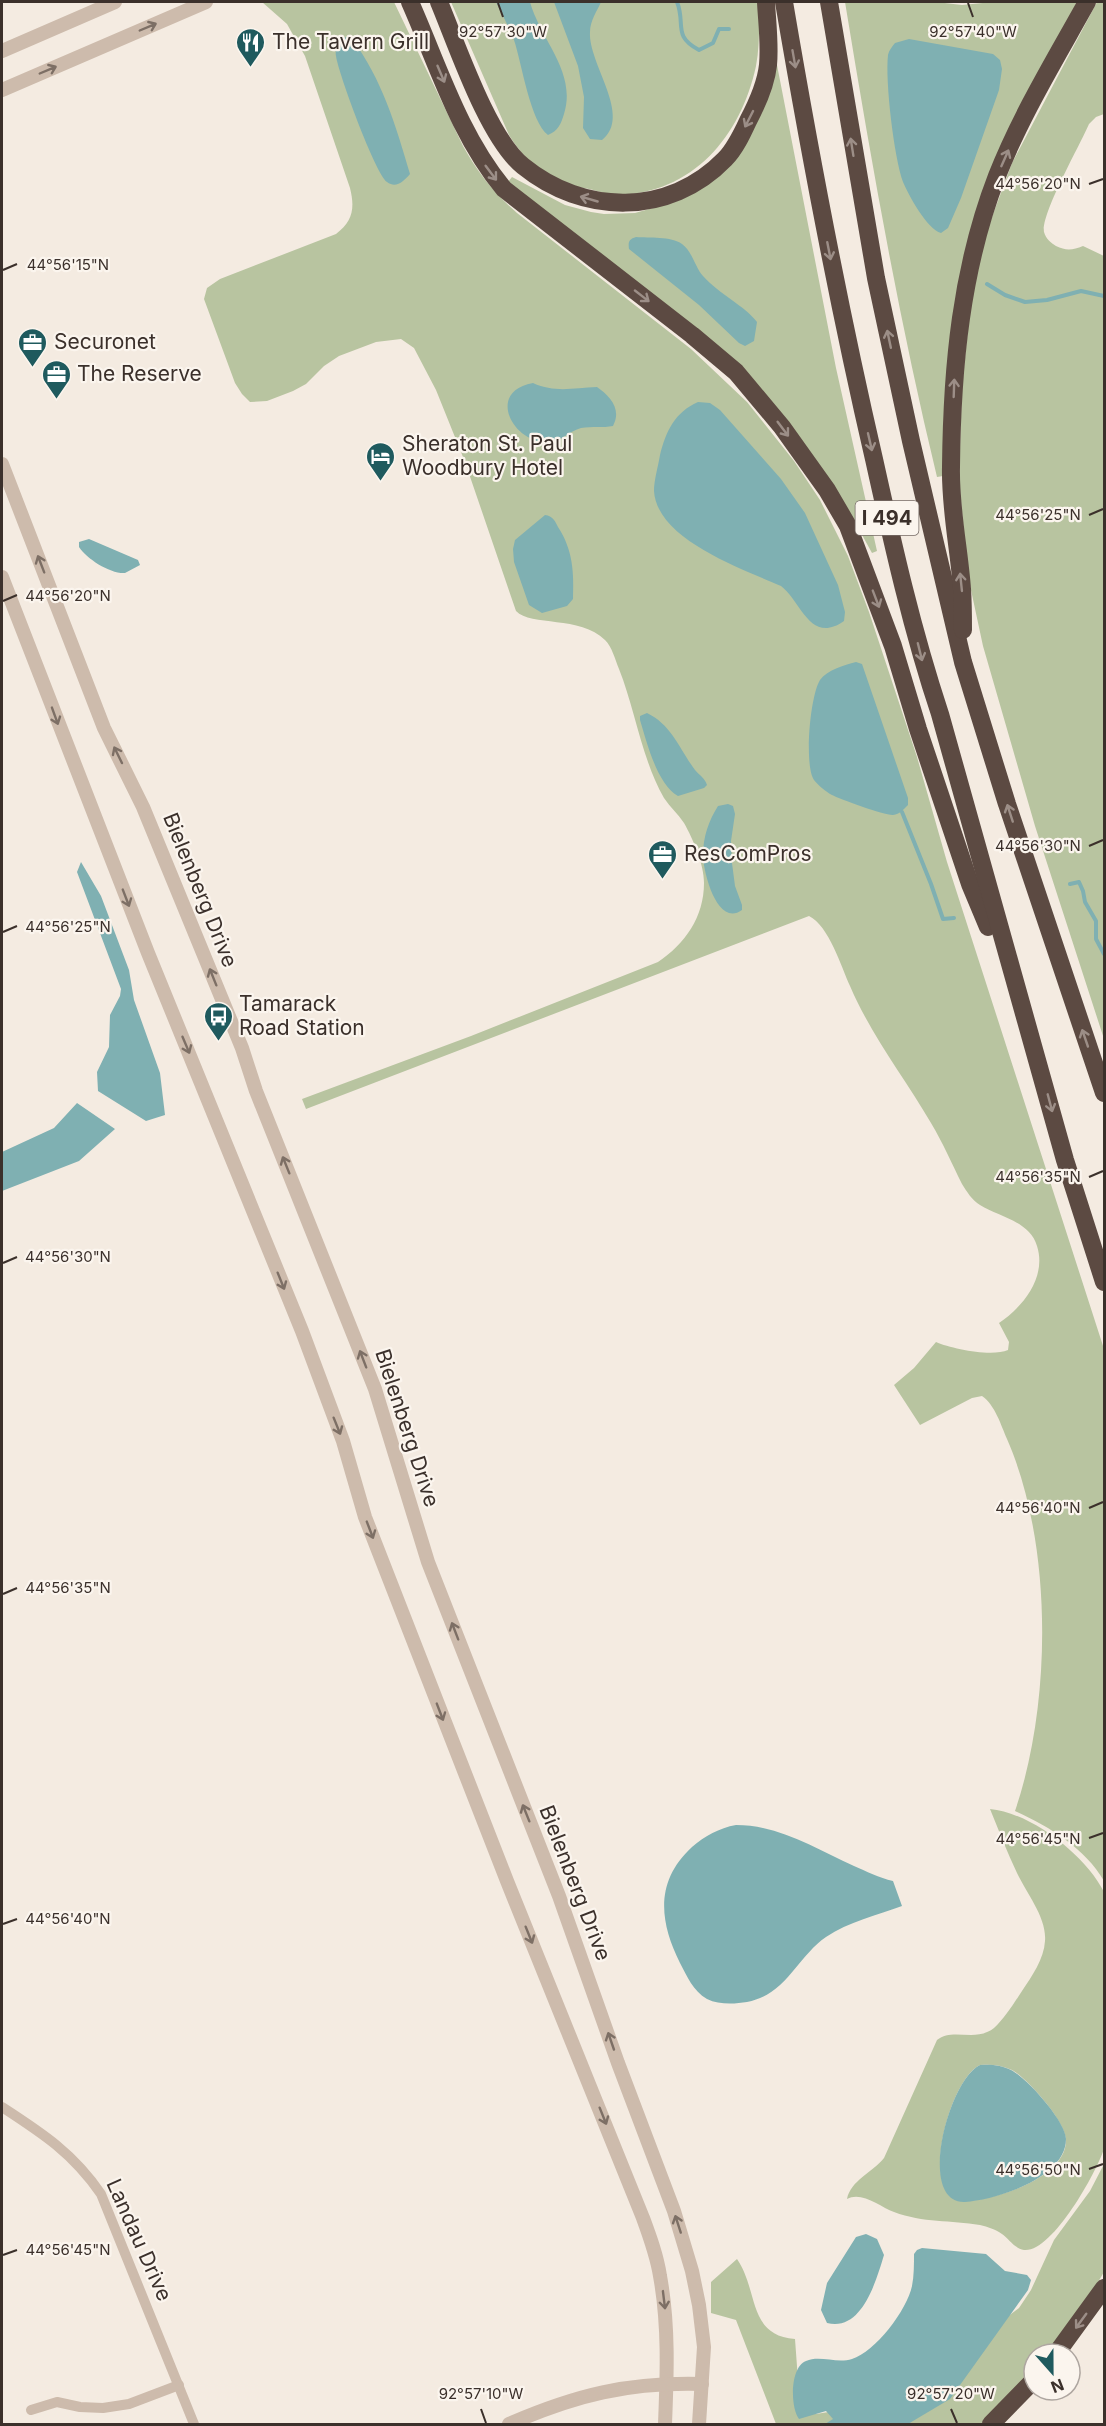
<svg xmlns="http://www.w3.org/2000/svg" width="1106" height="2426" viewBox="0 0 1106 2426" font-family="Inter,sans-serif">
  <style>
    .green { fill: #b8c4a0; fill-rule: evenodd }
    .water { fill: #7fb0b2 }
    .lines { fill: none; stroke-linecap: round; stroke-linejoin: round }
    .stream { stroke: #7fb0b2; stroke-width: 4 }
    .minor { stroke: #cdbbac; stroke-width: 10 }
    .tertiary { stroke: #cdbbac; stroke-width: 14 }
    .motorway { stroke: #5c4a42; stroke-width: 18 }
    .oneway { stroke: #7d6f65 }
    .oneway2 { stroke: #9c8e87 }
    .ticks { fill: none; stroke: #3b302b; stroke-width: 2 }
    .labels { text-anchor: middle; stroke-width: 4.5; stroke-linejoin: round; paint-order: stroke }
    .shield { fill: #fbf5ee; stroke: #756b66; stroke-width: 1.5 }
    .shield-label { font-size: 20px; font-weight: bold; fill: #3b302b }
    .poi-label { font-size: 21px; fill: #3b302b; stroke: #fbf5ee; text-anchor: start }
    .street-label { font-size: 21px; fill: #3b302b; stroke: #fbf5ee }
    .ticks-label { font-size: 15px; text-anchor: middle; fill: #3b302b; stroke: #fbf5ee; stroke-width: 4.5; stroke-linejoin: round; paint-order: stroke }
  </style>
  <rect width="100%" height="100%" fill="#f4ebe1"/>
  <g class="green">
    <path d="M262 2H394L463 146C478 173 495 194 517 213L691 349 747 402 794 461 820 500 848 556 869 612 917 757 947 862 1104 1349V1881C1085 1848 1050 1827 1015 1811 1052 1703 1053 1544 1007 1439 1001 1425 995 1405 982 1396L972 1398 920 1425 894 1385 914 1368 936 1342C952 1349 992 1357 1008 1350L1009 1342 999 1323C1023 1307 1047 1277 1037 1246 1030 1221 999 1217 980 1205 972 1200 967 1192 962 1184 952 1164 943 1143 931 1123 904 1077 871 1035 850 986 841 966 829 926 809 916L306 1109 302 1099 471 1036 658 962C685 944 704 917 704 883 704 864 693 839 684 823 678 814 670 807 664 798 642 760 635 709 619 669 615 659 612 647 605 640 580 615 531 627 516 611L465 462 436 390 414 348 401 339 376 342 339 356 324 366 306 384 293 391 267 401 250 402 242 394 235 383 204 299 207 288 220 279 336 234C353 221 355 208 350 188L305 56 287 24Z"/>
    <path d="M451 2H759C759 23 760 45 756 66 741 136 693 194 616 195 608 195 598 191 589 189 579 187 564 186 554 180 535 169 520 153 509 135Z"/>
    <path d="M845 2H936L962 5 993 2H1077L1007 141 944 409 943 476 937 477C899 320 871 161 845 2Z"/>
    <path d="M1097 2H1104V114L1096 117 1089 124C1080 145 1041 214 1044 232 1046 239 1051 243 1056 246 1066 251 1073 250 1083 246L1104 256V1039L1035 826 983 646 968 576 959 479 962 387 970 309 985 236 1012 163Z"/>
    <polygon points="774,65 777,65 836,368 877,551 872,553 850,513 801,441 508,182 512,177 565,205 591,212 604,214 635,213 674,202 700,188"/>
    <path d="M990 1809C1032 1813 1086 1856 1104 1892V2149C1096 2173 1052 2253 1024 2250 1014 2248 1009 2239 1002 2234 995 2229 988 2227 980 2225 951 2220 923 2223 894 2212 880 2207 862 2191 847 2199 851 2180 872 2173 884 2158L937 2040C953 2027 975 2043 994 2028 1005 2018 1014 2003 1022 1991 1032 1976 1044 1959 1045 1941 1047 1918 1027 1894 1017 1873 1007 1852 999 1831 990 1809ZM980 2065C991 2064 1002 2065 1012 2070 1027 2078 1067 2123 1066 2141 1065 2178 997 2199 967 2201 916 2205 948 2080 980 2065Z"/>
    <path d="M1104 2164V2272L1088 2299 1050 2354H1034V2373L982 2424H776L736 2320 711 2313V2282L737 2259C759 2291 747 2335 795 2339L798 2380 816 2414 835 2411 987 2332 1019 2308 1031 2290 1054 2240 1090 2191Z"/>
  </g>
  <g class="water">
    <path d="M496 2H530C541 41 577 72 564 114 561 124 558 131 548 135 530 121 522 64 514 40 509 27 502 14 496 2Z"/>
    <path d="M554 2H601C597 11 590 21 590 32 588 64 633 116 602 140L590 139 583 128 584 97 578 66Z"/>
    <path d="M346 37 352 39C382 79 396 126 410 174 404 181 396 189 387 182 375 173 338 72 336 56 335 51 337 46 339 42Z"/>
    <path d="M909 39 993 54 1000 60 1002 69 999 90 961 198 948 228 941 233C927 229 909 196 903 182 894 157 885 81 888 55 889 50 892 47 895 43Z"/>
    <path d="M636 237C649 238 671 236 682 244 692 251 695 267 703 276 719 294 745 306 757 322L754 341 745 346 739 343 699 305 629 249C628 242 629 239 636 237Z"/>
    <path d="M533 383C555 393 573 388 597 387 610 396 622 409 613 426 603 428 592 426 581 428 566 432 560 445 543 442 510 438 488 391 533 383Z"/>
    <path d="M698 402 710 403 720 410 781 479 805 513 838 585 845 612 844 621C810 645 801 601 781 586 743 569 657 540 654 491 654 480 658 467 660 455 666 431 675 412 698 402Z"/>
    <path d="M545 515C553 516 555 521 558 527 573 550 574 572 573 599L567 606 542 613 529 605 514 562 513 549 515 540Z"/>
    <path d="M89 539 138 560 140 565 125 573C110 574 87 559 79 547V542Z"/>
    <path d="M856 662 862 664 908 798V805C903 810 900 814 893 815 887 816 839 799 832 795 826 792 818 785 814 780 804 765 810 696 820 680 827 670 844 665 856 662Z"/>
    <path d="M647 713C672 725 680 750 695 770 699 775 705 778 707 785L704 788 678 796C657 784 647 743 640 720V716Z"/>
    <path d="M728 804 733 806 735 814 731 841 732 863 735 886 742 905V910C717 928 703 871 703 855 703 837 709 820 718 806Z"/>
    <polygon points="81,862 101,896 129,970 134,1000 160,1073 165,1115 146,1121 98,1091 97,1072 109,1047 110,1015 120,996 121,989 77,872"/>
    <polygon points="77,1103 115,1129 79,1161 2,1191 2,1152 54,1128"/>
    <path d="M736 1825C779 1825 816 1849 854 1866 866 1871 879 1878 893 1881L902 1906C878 1915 848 1922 826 1937 797 1957 786 1995 747 2002 735 2004 719 2005 707 1999 693 1991 687 1976 680 1963 659 1921 655 1881 692 1847 705 1836 719 1828 736 1825Z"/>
    <path d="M980 2065C990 2064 1002 2065 1011 2070 1027 2078 1066 2122 1066 2139 1066 2178 996 2200 965 2202 916 2204 948 2080 980 2065Z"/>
    <path d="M866 2234 877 2239 884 2255C876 2281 862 2332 827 2323L821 2310 827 2283 856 2237Z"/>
    <path d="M922 2248 986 2254 1005 2271 1027 2275 1031 2280 1028 2290 950 2399 908 2424H825L833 2419 826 2411 799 2419C790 2407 790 2367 806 2361 820 2355 837 2364 852 2359 875 2352 907 2310 912 2286 914 2276 914 2264 914 2254L917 2250Z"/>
  </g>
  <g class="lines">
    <g class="stream">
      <path d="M677 2C686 24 672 36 699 50L713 43 719 29H729"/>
      <polyline points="987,284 1005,295 1025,302 1047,300 1081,291 1104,296"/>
      <polyline points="902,812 931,884 943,919 954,918"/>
      <polyline points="1070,884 1079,882 1083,891 1085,902 1096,921 1096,939 1104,954"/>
    </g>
    <g class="minor">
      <path d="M2 2107C42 2133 73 2153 101 2194L194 2424"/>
      <polyline points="31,2410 57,2402 80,2407 103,2408 129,2404 179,2385"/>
    </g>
    <g class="tertiary">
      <polyline points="2,51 115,2"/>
      <polyline points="2,90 206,2"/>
      <polyline points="2,464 104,728 143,807 242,1048 256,1091 375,1389 428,1562 559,1896 618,2063 674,2211 692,2271 699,2305 704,2347 699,2424"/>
      <path d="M2 577 148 953 302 1331 343 1441 365 1517 507 1881 643 2218C650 2237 657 2256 660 2276 669 2325 667 2375 665 2424"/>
      <path d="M509 2424C576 2395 628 2382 702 2384"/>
    </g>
    <g class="motorway">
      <path d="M410 2C438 65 459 135 504 189L692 335 736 372 782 427 827 490 848 526 893 646 918 729 970 884 988 927"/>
      <path d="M439 2C457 45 488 138 523 166 583 215 669 217 725 159 735 149 742 134 748 121 757 104 766 84 768 65 770 44 767 22 766 2"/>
      <path d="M784 2C810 155 839 308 874 459 893 545 912 630 940 714L1065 1160 1104 1282"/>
      <polyline points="829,2 876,278 911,441 963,662 1007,804 1104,1093"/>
      <path d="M963 630C963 616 963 603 962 589 959 548 950 508 951 467 952 367 961 269 997 176 1021 115 1056 58 1087 2"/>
      <polyline points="1056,2354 1104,2288"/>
      <polyline points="991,2424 1034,2380"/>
    </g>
  </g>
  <defs><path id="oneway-shaft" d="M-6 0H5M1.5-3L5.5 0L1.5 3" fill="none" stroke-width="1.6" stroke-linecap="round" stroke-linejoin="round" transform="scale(1.5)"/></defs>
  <g class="oneway">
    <use href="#oneway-shaft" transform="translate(148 27) rotate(-23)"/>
    <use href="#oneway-shaft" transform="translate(48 70) rotate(-23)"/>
    <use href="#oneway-shaft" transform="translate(41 564) rotate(-111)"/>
    <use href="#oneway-shaft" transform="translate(55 716) rotate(70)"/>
    <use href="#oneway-shaft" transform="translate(118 755) rotate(-116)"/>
    <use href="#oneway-shaft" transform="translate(126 898) rotate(69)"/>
    <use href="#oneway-shaft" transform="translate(213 977) rotate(-112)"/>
    <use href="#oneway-shaft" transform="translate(186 1045) rotate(67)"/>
    <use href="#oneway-shaft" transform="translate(286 1165) rotate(-112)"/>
    <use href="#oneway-shaft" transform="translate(281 1281) rotate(68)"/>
    <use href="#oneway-shaft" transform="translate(363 1359) rotate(-111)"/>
    <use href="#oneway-shaft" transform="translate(337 1426) rotate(68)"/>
    <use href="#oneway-shaft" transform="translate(370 1530) rotate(69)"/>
    <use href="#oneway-shaft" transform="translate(455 1631) rotate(-111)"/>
    <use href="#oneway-shaft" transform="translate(440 1712) rotate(69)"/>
    <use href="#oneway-shaft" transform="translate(526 1813) rotate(-112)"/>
    <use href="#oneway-shaft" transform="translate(529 1935) rotate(68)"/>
    <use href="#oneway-shaft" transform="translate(611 2041) rotate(-109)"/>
    <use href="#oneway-shaft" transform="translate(603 2116) rotate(68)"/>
    <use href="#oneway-shaft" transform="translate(678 2224) rotate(-108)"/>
    <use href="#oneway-shaft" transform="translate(664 2300) rotate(83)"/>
  </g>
  <g class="oneway2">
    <use href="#oneway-shaft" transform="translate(794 59) rotate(80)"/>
    <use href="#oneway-shaft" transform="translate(441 74) rotate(67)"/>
    <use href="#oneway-shaft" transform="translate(749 119) rotate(117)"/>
    <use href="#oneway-shaft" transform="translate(852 147) rotate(-99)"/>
    <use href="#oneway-shaft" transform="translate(1005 158) rotate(-66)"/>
    <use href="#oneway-shaft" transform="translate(491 173) rotate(53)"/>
    <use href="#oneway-shaft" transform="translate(589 199) rotate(-164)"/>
    <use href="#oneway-shaft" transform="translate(829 251) rotate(79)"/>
    <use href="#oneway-shaft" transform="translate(642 296) rotate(38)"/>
    <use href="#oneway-shaft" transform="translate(889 339) rotate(-102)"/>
    <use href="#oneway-shaft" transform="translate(954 388) rotate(-88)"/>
    <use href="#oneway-shaft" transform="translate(783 429) rotate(53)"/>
    <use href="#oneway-shaft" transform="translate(870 442) rotate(77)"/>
    <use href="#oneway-shaft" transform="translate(961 582) rotate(-96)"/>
    <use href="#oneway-shaft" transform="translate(876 599) rotate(69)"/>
    <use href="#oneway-shaft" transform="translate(920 652) rotate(76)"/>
    <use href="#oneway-shaft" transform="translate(1010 813) rotate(-108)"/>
    <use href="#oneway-shaft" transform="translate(1085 1038) rotate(-109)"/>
    <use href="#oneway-shaft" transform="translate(1050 1103) rotate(75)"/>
    <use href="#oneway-shaft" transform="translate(1081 2321) rotate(126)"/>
  </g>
  <path class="ticks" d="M498 3 503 17M968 3 973 17M1089 184 1103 179M3 270 17 264M1089 515 1103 509M3 601 17 595M1089 846 1103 840M3 932 17 926M1089 1177 1103 1171M3 1263 17 1257M1089 1508 1103 1502M3 1594 17 1588M1089 1838 1103 1833M3 1924 17 1919M1089 2169 1103 2164M3 2255 17 2250M481 2409 486 2423M951 2409 957 2423"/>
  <defs>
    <symbol id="restaurant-pin" viewBox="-11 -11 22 30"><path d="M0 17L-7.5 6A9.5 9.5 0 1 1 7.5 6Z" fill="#1f5a5e" stroke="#fbf5ee"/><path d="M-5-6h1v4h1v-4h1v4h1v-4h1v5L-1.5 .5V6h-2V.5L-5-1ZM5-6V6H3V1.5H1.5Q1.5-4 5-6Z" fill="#fff"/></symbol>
    <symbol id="office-pin" viewBox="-11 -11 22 30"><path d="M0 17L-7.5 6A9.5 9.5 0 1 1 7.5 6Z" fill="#1f5a5e" stroke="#fbf5ee"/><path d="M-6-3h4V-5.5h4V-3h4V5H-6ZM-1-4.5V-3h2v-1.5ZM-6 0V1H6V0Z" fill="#fff"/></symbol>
    <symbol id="hotel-pin" viewBox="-11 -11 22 30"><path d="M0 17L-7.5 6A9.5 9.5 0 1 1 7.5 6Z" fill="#1f5a5e" stroke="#fbf5ee"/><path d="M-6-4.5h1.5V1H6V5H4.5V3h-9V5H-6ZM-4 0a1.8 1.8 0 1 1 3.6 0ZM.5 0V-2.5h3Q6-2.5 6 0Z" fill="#fff"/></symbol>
    <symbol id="bus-pin" viewBox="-11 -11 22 30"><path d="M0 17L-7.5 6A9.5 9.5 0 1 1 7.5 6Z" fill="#1f5a5e" stroke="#fbf5ee"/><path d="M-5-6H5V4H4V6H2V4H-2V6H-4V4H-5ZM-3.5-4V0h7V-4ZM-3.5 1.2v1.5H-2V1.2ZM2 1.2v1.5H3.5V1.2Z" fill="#fff"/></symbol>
  </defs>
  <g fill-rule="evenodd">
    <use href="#restaurant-pin" x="234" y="26" width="33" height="45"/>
    <use href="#office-pin" x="16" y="326" width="33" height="45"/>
    <use href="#office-pin" x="40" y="358" width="33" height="45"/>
    <use href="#hotel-pin" x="364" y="440" width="33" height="45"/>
    <use href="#office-pin" x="646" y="838" width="33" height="45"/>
    <use href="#bus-pin" x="202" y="1000" width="33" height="45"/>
  </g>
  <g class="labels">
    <rect class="shield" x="855.5" y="501" width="63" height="34" rx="4.5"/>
    <g class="shield-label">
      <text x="887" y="525">I 494</text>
    </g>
    <g class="poi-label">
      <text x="272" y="49">The Tavern Grill</text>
      <text x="54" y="349">Securonet</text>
      <text x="77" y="381">The Reserve</text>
      <text x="402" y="451">Sheraton St. Paul<tspan x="402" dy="24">Woodbury Hotel</tspan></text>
      <text x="684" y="861">ResComPros</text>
      <text x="239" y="1011">Tamarack<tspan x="239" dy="24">Road Station</tspan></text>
    </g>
    <g class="street-label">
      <text transform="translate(200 890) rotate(68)" y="7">Bielenberg Drive</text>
      <text transform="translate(407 1428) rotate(72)" y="7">Bielenberg Drive</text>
      <text transform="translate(575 1883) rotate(69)" y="7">Bielenberg Drive</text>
      <text transform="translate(139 2240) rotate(66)" y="7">Landau Drive</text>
    </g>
  </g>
  <g class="ticks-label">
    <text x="503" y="37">92°57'30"W</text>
    <text x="973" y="37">92°57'40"W</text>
    <text x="1038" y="189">44°56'20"N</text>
    <text x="68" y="270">44°56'15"N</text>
    <text x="1038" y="520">44°56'25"N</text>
    <text x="68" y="601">44°56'20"N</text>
    <text x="1038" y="851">44°56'30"N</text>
    <text x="68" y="932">44°56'25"N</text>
    <text x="1038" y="1182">44°56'35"N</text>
    <text x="68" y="1262">44°56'30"N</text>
    <text x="1038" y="1513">44°56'40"N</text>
    <text x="68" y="1593">44°56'35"N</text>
    <text x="1038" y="1844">44°56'45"N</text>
    <text x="68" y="1924">44°56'40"N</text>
    <text x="1038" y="2175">44°56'50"N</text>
    <text x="68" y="2255">44°56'45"N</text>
    <text x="481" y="2399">92°57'10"W</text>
    <text x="951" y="2399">92°57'20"W</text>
  </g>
  <rect width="1106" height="2426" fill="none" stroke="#3b302b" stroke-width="6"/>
  <g transform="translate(1052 2372) rotate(159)"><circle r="28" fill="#fbf5ee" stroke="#aea6a0" stroke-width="1.5"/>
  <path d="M0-4.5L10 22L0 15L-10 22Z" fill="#1f5a5e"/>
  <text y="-9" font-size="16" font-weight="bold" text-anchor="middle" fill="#3b302b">N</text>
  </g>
</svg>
